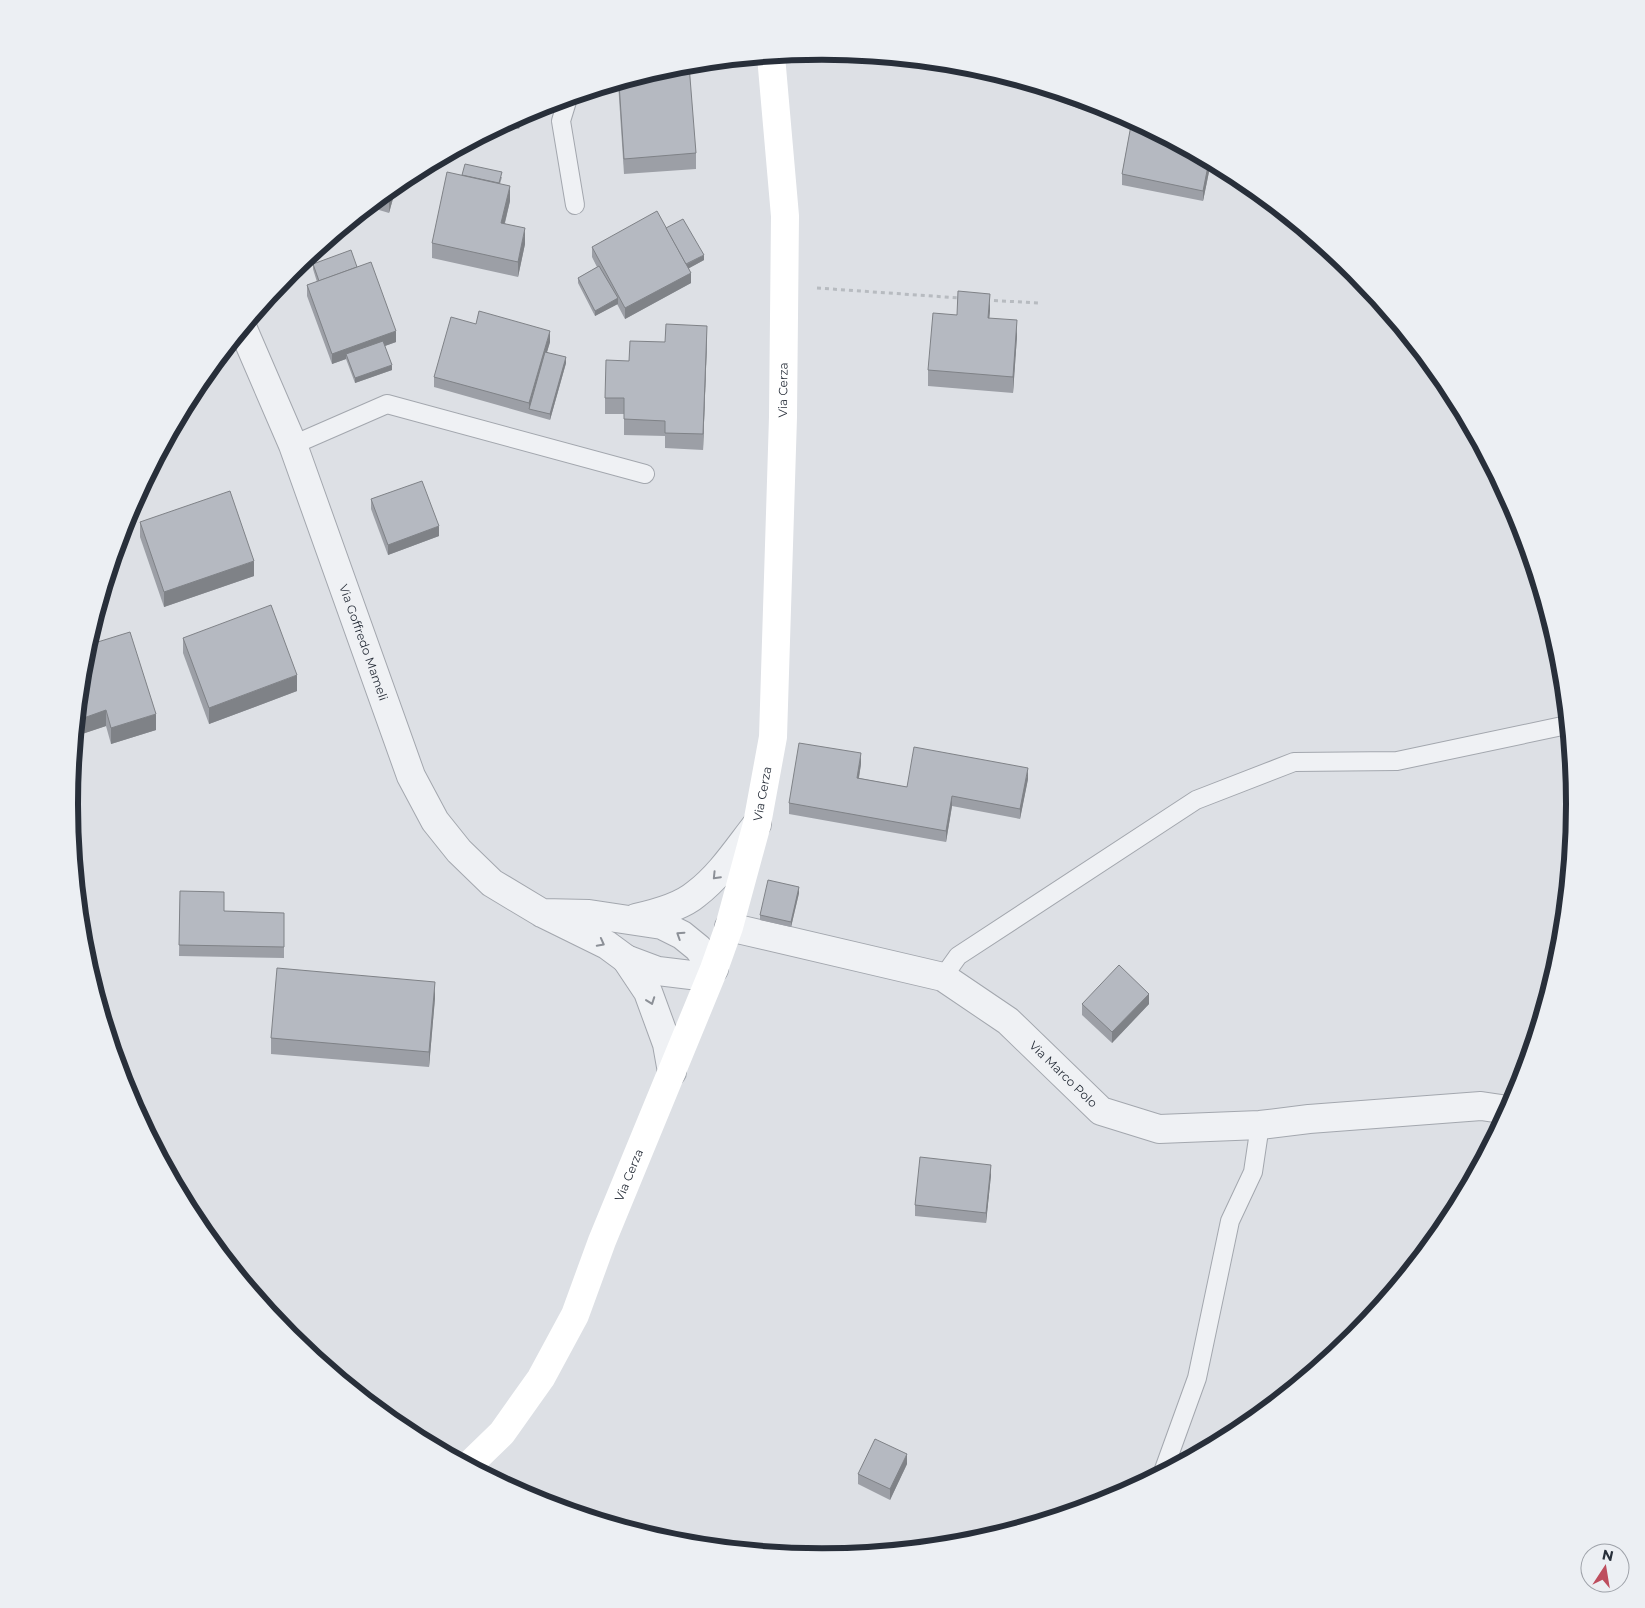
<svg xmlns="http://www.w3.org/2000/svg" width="1645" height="1608" viewBox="0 0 1645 1608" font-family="Montserrat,sans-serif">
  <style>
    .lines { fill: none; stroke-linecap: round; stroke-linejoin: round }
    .lane-casing { stroke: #a3a7ae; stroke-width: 20 }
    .street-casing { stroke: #a3a7ae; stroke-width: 30 }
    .path { stroke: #b7bbc0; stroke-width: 3; stroke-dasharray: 4 4; stroke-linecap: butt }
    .lane { stroke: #eff1f4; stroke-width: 18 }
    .street { stroke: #eff1f4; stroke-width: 28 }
    .secondary { stroke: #fff; stroke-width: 28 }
    .wall { fill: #9c9fa6 }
    .shaded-wall { fill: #7f8287 }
    .building { fill: #b5b9c1; stroke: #7f8287 }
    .oneway { stroke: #8c9097 }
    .labels { text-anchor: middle; stroke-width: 4.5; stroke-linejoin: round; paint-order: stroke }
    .street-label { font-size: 12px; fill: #282f3a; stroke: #eceff3 }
    .rim { fill: none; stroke: #282f3a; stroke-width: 6 }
  </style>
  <rect width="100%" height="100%" fill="#dde0e5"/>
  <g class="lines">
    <defs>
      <g id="lane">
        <polyline points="568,98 561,121 575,205"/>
        <polyline points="293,445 387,404 645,474"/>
        <polyline points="943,977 958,956 1196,800 1294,762 1397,761 1567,725"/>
        <polyline points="1163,1472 1197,1378 1230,1221 1253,1172 1260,1125"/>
      </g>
      <g id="street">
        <path id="s1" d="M243 329 293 445 411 776 435 821 459 851 492 883 542 913 607 945 626 959 658 971 691 975 714 969 698 948 682 935 662 925 589 914 542 913"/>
        <path d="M636 918C654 914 682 906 696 894 721 875 738 848 757 824"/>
        <path id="s2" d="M729 927 943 977 1008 1021 1101 1111 1159 1129 1260 1125 1309 1119 1481 1106 1508 1110"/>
        <polyline points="626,959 648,992 667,1044 672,1072"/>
      </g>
    </defs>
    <use href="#lane" class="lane-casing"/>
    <use href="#street" class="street-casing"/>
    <g class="path">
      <polyline points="817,288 960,298"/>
      <polyline points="986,300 1038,303"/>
    </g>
    <use href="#lane" class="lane"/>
    <use href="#street" class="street"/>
    <path class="secondary" id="s3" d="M469 1465 502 1433 541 1378 575 1315 602 1241 714 969 729 927 757 824 773 737 783 417 785 216 771 56"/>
  </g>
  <g class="wall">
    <polygon points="674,66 696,153 696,169 624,174 618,83"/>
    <polygon points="993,73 1083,100 1080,109 993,76"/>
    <polygon points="540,107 539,113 530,111 535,108"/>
    <polygon points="522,115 519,129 503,125"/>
    <polygon points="1132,120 1211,162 1203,201 1122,185 1122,174"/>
    <polygon points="462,175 502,177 500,184 510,201 505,223 525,244 518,277 432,258 432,243"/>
    <polygon points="397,184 389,213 369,207"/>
    <polygon points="666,228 704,260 689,268 691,283 625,319 617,304 595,316 578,283 578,278 597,267 592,257 592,247"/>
    <polygon points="313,264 357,267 396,342 385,346 392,370 355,383 346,359 332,364 307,296 307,285 317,282 313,269"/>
    <polygon points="990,310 989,318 1017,336 1013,393 928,386 928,370 957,315"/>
    <polygon points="476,324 550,342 547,352 566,363 550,420 434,387 434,377"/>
    <polygon points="707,341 703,450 665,448 665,436 624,435 624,414 605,414 605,398 629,361 665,342"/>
    <polygon points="371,499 439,536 388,555 371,509"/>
    <polygon points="140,522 254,576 164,607 140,537"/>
    <polygon points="183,638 297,691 209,724 183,653"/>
    <polygon points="84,657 156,730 111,744 106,726 76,736"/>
    <polygon points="861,764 859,778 907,787 1028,779 1020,819 952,806 946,842 789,814 789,803"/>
    <polygon points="180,891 224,911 284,913 284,958 179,956"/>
    <polygon points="799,893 791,927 760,920 760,915"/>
    <polygon points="435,998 429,1067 271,1054 271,1038"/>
    <polygon points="1082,1004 1149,1004 1112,1043 1082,1015"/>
    <polygon points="991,1175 986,1223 915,1216 915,1205"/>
    <polygon points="907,1464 890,1500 858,1484 858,1474"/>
  </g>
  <g class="shaded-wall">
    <polygon points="1080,99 1083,100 1080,109"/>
    <polygon points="522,115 519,129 519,117"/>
    <polygon points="1209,161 1211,162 1203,201 1203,191"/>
    <polygon points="397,184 389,213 389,197 391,189"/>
    <polygon points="510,186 510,201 501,238 501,223"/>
    <polygon points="525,228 525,244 518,277 518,262"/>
    <polygon points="704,255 704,260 684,271 684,266"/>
    <polygon points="691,273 691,283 625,319 625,308"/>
    <polygon points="990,294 990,310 988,334 988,318"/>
    <polygon points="618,298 618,304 595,316 595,311"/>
    <polygon points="1017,320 1017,336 1013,393 1013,377"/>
    <polygon points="707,326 707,341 703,450 703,434"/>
    <polygon points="396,331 396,342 348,359 346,354 346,359 332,364 332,354"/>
    <polygon points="550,331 550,342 530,409 529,409 529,403"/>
    <polygon points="566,357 566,363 550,420 550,414"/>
    <polygon points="392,365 392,370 355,383 355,378"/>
    <polygon points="193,392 193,406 182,413"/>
    <polygon points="439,526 439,536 388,555 388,545"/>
    <polygon points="254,561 254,576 164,607 164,592"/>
    <polygon points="297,675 297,691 209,724 209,708"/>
    <polygon points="106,710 106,726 76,736 78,720"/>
    <polygon points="156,714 156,730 111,744 111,728"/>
    <polygon points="861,753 861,764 857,788 857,778"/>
    <polygon points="1028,768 1028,779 1020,819 1020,809"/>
    <polygon points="952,796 952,806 946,842 946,831"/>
    <polygon points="799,887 799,893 791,927 791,922"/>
    <polygon points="435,982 435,998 429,1067 429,1052"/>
    <polygon points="1149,994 1149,1004 1112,1043 1112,1032"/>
    <polygon points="991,1165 991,1175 986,1223 986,1213"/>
    <polygon points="907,1454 907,1464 890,1500 890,1489"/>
  </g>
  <g class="building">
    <polygon points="689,65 696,153 624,159 619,83 674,66"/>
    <polygon points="1132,120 1209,161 1203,191 1122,174"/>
    <polygon points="465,164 502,172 499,183 462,175"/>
    <polygon points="447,172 510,186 501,223 525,228 518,262 432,243"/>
    <polygon points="391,189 389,197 383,196"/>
    <polygon points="657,211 691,273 625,308 592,247"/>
    <polygon points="683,219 704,255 686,264 666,228"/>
    <polygon points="351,250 357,267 319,281 313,264"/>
    <polygon points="371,262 396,331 332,354 307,285"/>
    <polygon points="599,266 618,298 595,311 578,278"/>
    <polygon points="958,291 990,294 988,318 1017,320 1013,377 928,370 933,313 957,315"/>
    <polygon points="479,311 550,331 529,403 434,377 451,317 476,324"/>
    <polygon points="666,324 707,326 703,434 665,433 665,421 624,419 624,398 605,398 606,360 629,361 630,341 665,342"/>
    <polygon points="383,341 392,365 355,378 346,354"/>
    <polygon points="545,352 566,357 550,414 529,409"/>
    <polygon points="422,481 439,526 388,545 371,499"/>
    <polygon points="230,491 254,561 164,592 140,522"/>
    <polygon points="271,605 297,675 209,708 183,638"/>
    <polygon points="130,632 156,714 111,728 106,710 78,720 84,657 88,645"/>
    <polygon points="799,743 861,753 857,778 907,787 914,747 1028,768 1020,809 952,796 946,831 789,803"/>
    <polygon points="768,880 799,887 791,922 760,915"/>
    <polygon points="180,891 224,892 224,911 284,913 284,947 179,945"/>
    <polygon points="1119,965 1149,994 1112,1032 1082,1004"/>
    <polygon points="277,968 435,982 429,1052 271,1038"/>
    <polygon points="920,1157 991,1165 986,1213 915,1205"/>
    <polygon points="875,1439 907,1454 890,1489 858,1474"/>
  </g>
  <defs><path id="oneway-chevron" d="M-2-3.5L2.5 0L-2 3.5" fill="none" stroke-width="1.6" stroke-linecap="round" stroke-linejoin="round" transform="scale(1.25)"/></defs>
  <g class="oneway">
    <use href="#oneway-chevron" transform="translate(716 876) rotate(134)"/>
    <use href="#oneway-chevron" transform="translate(680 935) rotate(-147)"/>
    <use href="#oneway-chevron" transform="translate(601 943) rotate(28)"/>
    <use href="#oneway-chevron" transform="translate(651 1001) rotate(70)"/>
  </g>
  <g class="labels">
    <g class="street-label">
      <text dy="4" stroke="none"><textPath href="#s3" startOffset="1145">Via Cerza</textPath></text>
      <text dy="4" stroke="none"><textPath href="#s1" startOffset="336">Via Goffredo Mameli</textPath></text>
      <text dy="4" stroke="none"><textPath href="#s3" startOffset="740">Via Cerza</textPath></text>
      <text dy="4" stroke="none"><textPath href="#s2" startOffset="375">Via Marco Polo</textPath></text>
      <text dy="4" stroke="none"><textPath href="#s3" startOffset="335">Via Cerza</textPath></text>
    </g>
  </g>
  <path d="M0 0H1645V1608H0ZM78 804a744 744 0 1 1 1488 0a744 744 0 1 1-1488 0Z" fill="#eceff3" fill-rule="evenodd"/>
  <path class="rim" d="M78 804a744 744 0 1 1 1488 0a744 744 0 1 1-1488 0Z"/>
  <g transform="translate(1605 1568) rotate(12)"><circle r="24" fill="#eceff3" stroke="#9ea2a9"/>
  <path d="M0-4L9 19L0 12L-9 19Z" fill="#be4e5e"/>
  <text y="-8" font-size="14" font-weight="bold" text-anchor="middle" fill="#282f3a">N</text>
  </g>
</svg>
